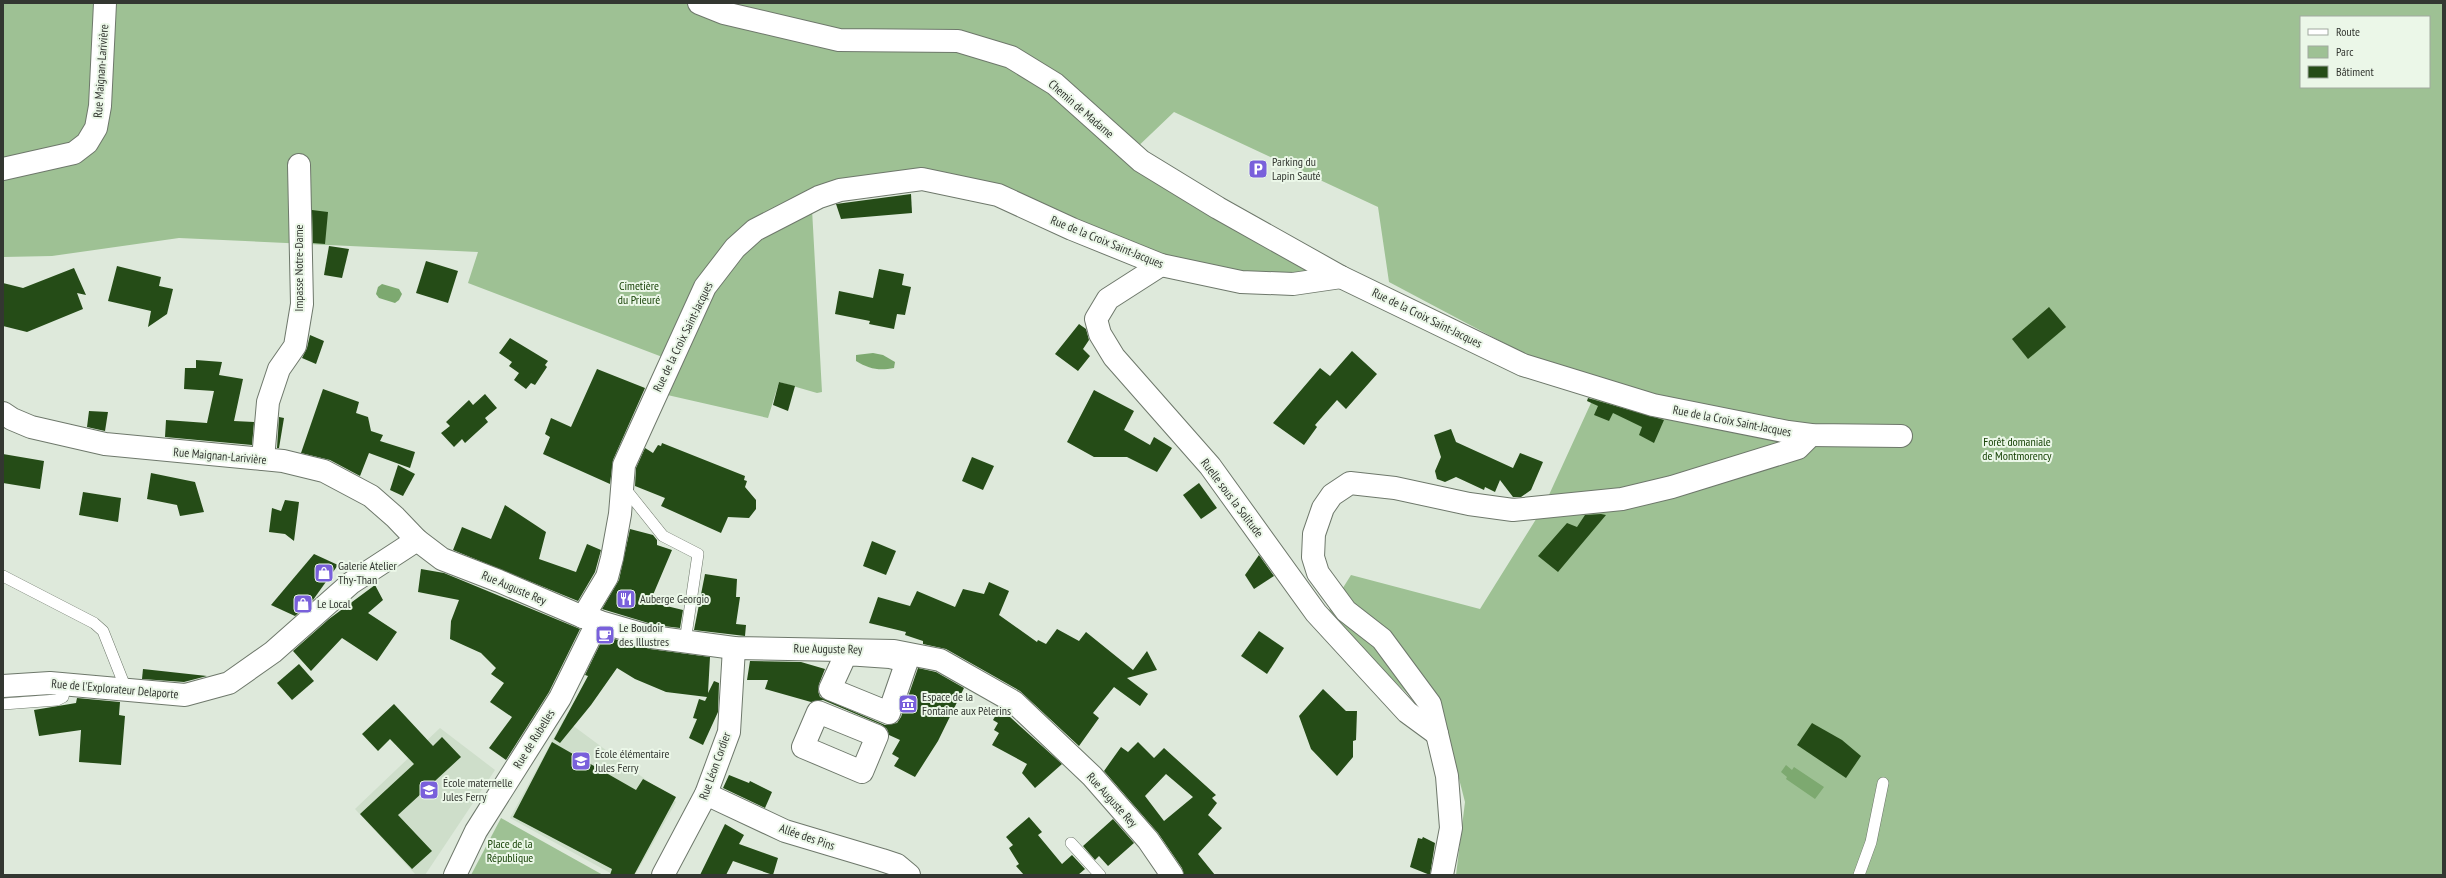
<svg xmlns="http://www.w3.org/2000/svg" width="2446" height="878" viewBox="0 0 2446 878" font-family="'PT Sans Narrow',sans-serif">
  <style>
    .built { fill: #cedeca }
    .green { fill: #9ec194; fill-rule: evenodd }
    .water { fill: #7da970 }
    .building { fill: #254c17; fill-rule: evenodd }
    .lines { fill: none; stroke-linecap: round; stroke-linejoin: round }
    .lane-casing { stroke: #6e786b; stroke-width: 12 }
    .street-casing { stroke: #6e786b; stroke-width: 24 }
    .secondary-casing { stroke: #6e786b; stroke-width: 24 }
    .lane { stroke: #fff; stroke-width: 11 }
    .street { stroke: #fff; stroke-width: 22 }
    .secondary { stroke: #fff; stroke-width: 22 }
    .labels { text-anchor: middle; stroke-width: 4; stroke-linejoin: round; paint-order: stroke }
    .street-label { font-size: 12px; fill: #333731; stroke: #ebf7e8 }
    .poi-label { font-size: 12px; fill: #333731; stroke: #ebf7e8; text-anchor: start }
    .park-label { font-size: 12px; fill: #184307; stroke: #ebf7e8 }
  </style>
  <rect width="100%" height="100%" fill="#dee9db"/>
  <g class="built">
    <polygon points="564,719 676,802 635,875 614,875 510,818"/>
    <polygon points="440,728 495,770 425,875 416,875 355,809"/>
  </g>
  <g class="green">
    <path d="M3 3H2443V875H1456L1465 802 1447 732 1326 615 1351 575 1480 609 1543 508 1596 392 1389 282 1378 207 1174 112 1130 154 1341 277 1241 282 922 179 840 190 743 234 665 358 468 283 478 252 179 238 52 256 3 257ZM2301 17H2429V87H2301Z"/>
    <polygon points="812,209 822,392 817,393 779,382 768,418 663,394 704,299 735,254"/>
    <polygon points="501,818 603,875 471,875"/>
  </g>
  <g class="water">
    <polygon points="382,284 399,289 402,294 399,300 395,303 379,298 376,294 378,287"/>
    <path d="M873 353 883 355 895 362 894 368C879 371 869 369 856 361V355Z"/>
    <polygon points="1786,765 1792,770 1794,767 1824,787 1815,799 1786,779 1787,777 1781,772"/>
  </g>
  <g class="building">
    <polygon points="911,194 912,213 841,219 836,204"/>
    <polygon points="312,210 328,212 325,244 313,243"/>
    <polygon points="329,246 349,249 342,278 324,275"/>
    <polygon points="426,261 458,271 448,303 416,293"/>
    <polygon points="117,266 161,277 159,286 173,289 167,314 148,327 151,311 108,301"/>
    <polygon points="74,268 86,295 77,293 83,309 27,332 3,326 3,283 23,288"/>
    <polygon points="879,269 904,274 902,285 911,287 905,315 897,314 894,329 869,324 870,321 835,314 839,291 873,298"/>
    <polygon points="2049,307 2066,327 2028,359 2012,339"/>
    <polygon points="1079,324 1086,329 1089,340 1083,349 1090,356 1078,371 1055,354"/>
    <polygon points="310,335 324,341 316,364 302,358 307,348"/>
    <polygon points="510,338 548,361 545,365 547,367 535,385 531,383 526,389 514,380 519,373 509,366 512,362 499,353"/>
    <polygon points="1352,351 1377,374 1346,409 1337,400 1315,425 1317,427 1304,445 1273,423 1320,368 1330,376"/>
    <polygon points="196,360 222,362 219,375 243,379 234,421 254,422 252,445 165,437 166,420 207,423 214,391 184,389 185,368 196,368"/>
    <polygon points="597,369 645,388 613,460 610,484 543,454 550,437 545,434 551,418 571,427"/>
    <polygon points="779,382 795,386 788,411 773,405"/>
    <polygon points="323,389 359,402 356,413 368,417 371,431 383,435 380,441 415,452 410,468 369,453 360,476 330,460 301,453"/>
    <polygon points="1094,390 1134,411 1124,430 1150,445 1154,437 1172,448 1157,472 1127,457 1094,457 1067,442"/>
    <polygon points="485,394 497,408 485,418 488,422 465,443 462,439 454,447 441,433 450,426 446,422 469,400 473,405"/>
    <polygon points="1588,398 1664,420 1654,443 1639,435 1642,427 1613,413 1609,421 1594,415 1598,406 1587,401"/>
    <polygon points="89,411 108,412 105,431 87,427"/>
    <polygon points="279,417 284,418 279,448 277,448"/>
    <polygon points="1451,429 1456,442 1513,468 1520,453 1543,462 1531,490 1521,497 1513,497 1500,480 1495,492 1485,487 1484,490 1456,477 1445,482 1437,479 1435,471 1441,457 1434,435"/>
    <polygon points="662,443 745,476 744,480 747,481 745,487 756,500 756,509 749,518 728,517 721,533 661,506 665,498 635,486 636,468 645,448 653,453 658,445 661,446"/>
    <polygon points="3,454 44,461 40,489 3,483"/>
    <polygon points="972,457 994,466 983,490 962,481"/>
    <polygon points="398,465 415,474 403,496 390,490"/>
    <polygon points="151,473 195,482 204,512 180,516 177,505 147,499"/>
    <polygon points="1199,483 1217,508 1201,519 1183,495"/>
    <polygon points="83,492 121,498 118,522 79,515"/>
    <polygon points="285,500 299,502 294,541 285,534 269,532 272,508 281,511"/>
    <polygon points="505,505 546,532 539,559 576,572 587,544 601,550 595,572 578,601 453,550 462,527 491,539"/>
    <polygon points="1601,514 1606,515 1558,572 1538,556 1567,523 1577,527 1585,515"/>
    <polygon points="630,529 653,535 657,540 657,545 672,550 650,602 683,610 680,628 655,625 602,609 619,580"/>
    <polygon points="872,541 896,551 886,575 863,566"/>
    <polygon points="314,554 338,565 313,600 295,616 271,605"/>
    <polygon points="1259,555 1274,576 1254,589 1245,575"/>
    <polygon points="421,569 444,573 580,629 549,692 506,760 489,748 512,717 490,702 504,683 491,674 496,668 481,653 450,639 451,621 459,600 418,592"/>
    <polygon points="705,574 737,579 736,597 740,597 736,624 746,625 745,636 694,630"/>
    <polygon points="989,582 1009,591 999,615 1037,642 1038,640 1046,644 1057,629 1079,641 1086,632 1133,670 1147,651 1157,670 1127,678 1148,694 1140,706 1114,687 1093,713 1099,718 1079,746 1020,691 946,649 923,644 923,641 905,635 906,632 869,623 878,597 910,606 917,591 955,607 963,589 984,594"/>
    <polygon points="375,585 383,600 368,613 397,632 377,661 342,638 311,671 293,651 329,619"/>
    <polygon points="1259,631 1284,648 1267,674 1241,656"/>
    <polygon points="604,636 650,649 710,657 708,693 714,681 719,683 718,712 703,745 689,738 697,719 693,718 699,699 705,701 707,697 666,692 635,679 617,668 591,705 560,743 554,739 588,676 585,675"/>
    <polygon points="750,661 801,662 825,669 819,684 818,691 820,697 885,725 897,723 901,717 918,668 936,672 964,688 938,741 915,777 894,766 899,758 892,754 900,740 889,735 887,729 882,725 823,700 811,702 765,689 768,680 747,680"/>
    <polygon points="299,664 314,681 292,700 277,683"/>
    <polygon points="143,669 207,676 184,682 142,679"/>
    <polygon points="1323,689 1346,711 1357,711 1356,740 1353,741 1353,757 1337,776 1311,749 1299,716"/>
    <polygon points="77,698 120,702 119,715 125,716 121,765 79,762 81,730 39,736 34,710 76,703"/>
    <polygon points="394,704 433,746 442,737 461,757 398,815 432,851 412,869 360,814 414,764 390,739 378,751 362,734"/>
    <polygon points="1000,708 1062,764 1035,788 1022,773 1027,764 992,745 999,733 994,730 998,723 993,720"/>
    <polygon points="1812,723 1842,740 1861,756 1846,778 1797,745"/>
    <polygon points="552,742 636,790 643,779 676,797 634,875 610,875 612,869 513,817"/>
    <path d="M1138 742 1154 758 1164 748 1216 795 1212 798 1217 803 1208 815 1222 828 1198 854 1215 875H1184L1182 868 1158 833 1104 771 1121 747 1128 752ZM1166 774 1193 797 1164 821 1145 796Z"/>
    <polygon points="729,775 749,783 750,781 772,792 765,808 723,788"/>
    <polygon points="1029,817 1042,832 1038,835 1062,864 1072,855 1085,869 1078,875 1024,875 1016,866 1019,864 1009,848 1013,845 1006,837"/>
    <polygon points="1113,819 1134,843 1108,866 1099,856 1095,860 1083,846"/>
    <polygon points="725,824 744,835 739,844 778,858 773,875 733,861 726,875 700,875"/>
    <polygon points="1423,837 1435,843 1430,875 1410,867 1418,838 1422,839"/>
  </g>
  <g class="lines">
    <defs>
      <g id="lane">
        <polyline points="623,486 663,536 698,554 685,642"/>
        <polyline points="3,576 94,623 103,631 126,689"/>
        <polyline points="3,704 57,700 63,697 66,684"/>
        <polyline points="1071,843 1100,875"/>
        <polyline points="1859,875 1871,842 1883,783"/>
      </g>
      <g id="street">
        <polyline points="699,3 724,13 839,40 958,41 1011,57 1055,84 1141,161 1218,208 1341,277 1523,365 1653,405 1788,432 1811,435 1901,436"/>
        <polyline points="1161,265 1108,299 1096,319 1100,334 1114,357 1210,466 1316,613 1407,712 1437,734"/>
        <polyline points="263,459 268,402 279,369 295,346 302,304 299,165"/>
        <polyline points="583,617 607,577 612,558 620,514 624,465 705,287 735,248 755,230 819,197 840,190 922,179 998,195 1072,229 1161,265 1241,282 1293,284 1341,277"/>
        <polygon points="846,654 890,657 907,661 889,713 830,689"/>
        <polyline points="3,686 50,683 185,695 229,683 273,652 351,583 417,540"/>
        <polygon points="818,712 877,736 862,772 803,747"/>
        <polyline points="706,794 785,831 882,860 897,865 909,875"/>
        <polyline points="1442,875 1451,828 1447,776 1430,704 1382,639 1346,611 1318,573 1313,557 1314,534 1323,508 1332,495 1350,483 1395,488 1469,504 1513,510 1622,499 1672,487 1798,448 1811,435"/>
      </g>
      <g id="secondary">
        <polyline points="3,169 74,153 87,143 96,128 100,106 105,3"/>
        <polyline points="3,413 12,419 31,427 105,444 283,461 324,471 371,496 395,517 417,540 442,559 499,581 583,617 652,637 734,648 894,651 940,660 1014,702 1092,776 1148,840 1172,875"/>
        <polyline points="455,875 476,831 560,698 598,621"/>
        <polyline points="663,875 706,794 729,732 734,648"/>
      </g>
    </defs>
    <use href="#lane" class="lane-casing"/>
    <use href="#street" class="street-casing"/>
    <use href="#secondary" class="secondary-casing"/>
    <use href="#lane" class="lane"/>
    <use href="#street" class="street"/>
    <use href="#secondary" class="secondary"/>
  </g>
  <defs>
    <symbol id="parking-square" viewBox="-11 -11 22 22"><rect x="-9" y="-9" width="18" height="18" rx="4" fill="#7960db" stroke="#ebf7e8"/><path d="M-3.5-5.5H1a3.5 3.5 0 0 1 0 7H-1V5.5H-3.5ZM-1-3.4V-.6H.8a1.4 1.4 0 0 0 0-2.8Z" fill="#fff"/></symbol>
    <symbol id="shop-square" viewBox="-11 -11 22 22"><rect x="-9" y="-9" width="18" height="18" rx="4" fill="#7960db" stroke="#ebf7e8"/><path d="M-5-2.5h2.3a2.7 3.5 0 0 1 5.4 0H5L5.5 6h-11ZM-1.5-2.5h3a1.5 2.3 0 0 0-3 0Z" fill="#fff"/></symbol>
    <symbol id="restaurant-square" viewBox="-11 -11 22 22"><rect x="-9" y="-9" width="18" height="18" rx="4" fill="#7960db" stroke="#ebf7e8"/><path d="M-5-6h1v4h1v-4h1v4h1v-4h1v5L-1.5 .5V6h-2V.5L-5-1ZM5-6V6H3V1.5H1.5Q1.5-4 5-6Z" fill="#fff"/></symbol>
    <symbol id="cafe-square" viewBox="-11 -11 22 22"><rect x="-9" y="-9" width="18" height="18" rx="4" fill="#7960db" stroke="#ebf7e8"/><path d="M-5.5-4.5H6V0H3Q3 3.5 0 3.5H-2.5Q-5.5 3.5-5.5 0ZM3-3.2v2h1.7v-2ZM-6 4.5H4V6H-6Z" fill="#fff"/></symbol>
    <symbol id="museum-square" viewBox="-11 -11 22 22"><rect x="-9" y="-9" width="18" height="18" rx="4" fill="#7960db" stroke="#ebf7e8"/><path d="M0-6L6-3V-2H-6V-3ZM-5-1h2V3h-2ZM-1-1h2V3h-2ZM3-1h2V3H3ZM-6 4H6V6H-6Z" fill="#fff"/></symbol>
    <symbol id="school-square" viewBox="-11 -11 22 22"><rect x="-9" y="-9" width="18" height="18" rx="4" fill="#7960db" stroke="#ebf7e8"/><path d="M0-5L7-2L0 1L-7-2ZM-4 1L0 2.5L4 1V4Q0 6-4 4Z" fill="#fff"/></symbol>
  </defs>
  <g fill-rule="evenodd">
    <use href="#parking-square" x="1247" y="158" width="22" height="22"/>
    <use href="#shop-square" x="313" y="562" width="22" height="22"/>
    <use href="#restaurant-square" x="615" y="588" width="22" height="22"/>
    <use href="#shop-square" x="292" y="593" width="22" height="22"/>
    <use href="#cafe-square" x="594" y="624" width="22" height="22"/>
    <use href="#museum-square" x="897" y="693" width="22" height="22"/>
    <use href="#school-square" x="570" y="750" width="22" height="22"/>
    <use href="#school-square" x="418" y="779" width="22" height="22"/>
  </g>
  <g class="labels">
    <g class="street-label">
      <text transform="translate(101 71) rotate(-86)" y="4">Rue Maignan-Larivière</text>
      <text transform="translate(1081 109) rotate(41)" y="4">Chemin de Madame</text>
      <text transform="translate(1107 242) rotate(22)" y="4">Rue de la Croix Saint-Jacques</text>
      <text transform="translate(299 268) rotate(-90)" y="4">Impasse Notre-Dame</text>
      <text transform="translate(1427 318) rotate(26)" y="4">Rue de la Croix Saint-Jacques</text>
      <text transform="translate(683 337) rotate(-64)" y="4">Rue de la Croix Saint-Jacques</text>
      <text transform="translate(1732 421) rotate(11)" y="4">Rue de la Croix Saint-Jacques</text>
      <text transform="translate(220 456) rotate(5)" y="4">Rue Maignan-Larivière</text>
      <text transform="translate(1232 498) rotate(53)" y="4">Ruelle sous la Solitude</text>
      <text transform="translate(514 588) rotate(23)" y="4">Rue Auguste Rey</text>
      <text transform="translate(828 649) rotate(1)" y="4">Rue Auguste Rey</text>
      <text transform="translate(115 689) rotate(5)" y="4">Rue de l'Explorateur Delaporte</text>
      <text transform="translate(534 739) rotate(-58)" y="4">Rue de Rubelles</text>
      <text transform="translate(715 766) rotate(-70)" y="4">Rue Léon Cordier</text>
      <text transform="translate(1112 800) rotate(48)" y="4">Rue Auguste Rey</text>
      <text transform="translate(807 837) rotate(19)" y="4">Allée des Pins</text>
    </g>
    <g class="poi-label">
      <text x="1272" y="166">Parking du<tspan x="1272" dy="14">Lapin Sauté</tspan></text>
      <text x="338" y="570">Galerie Atelier<tspan x="338" dy="14">Thy-Than</tspan></text>
      <text x="640" y="603">Auberge Georgio</text>
      <text x="317" y="608">Le Local</text>
      <text x="619" y="632">Le Boudoir<tspan x="619" dy="14">des Illustres</tspan></text>
      <text x="922" y="701">Espace de la<tspan x="922" dy="14">Fontaine aux Pèlerins</tspan></text>
      <text x="595" y="758">École élémentaire<tspan x="595" dy="14">Jules Ferry</tspan></text>
      <text x="443" y="787">École maternelle<tspan x="443" dy="14">Jules Ferry</tspan></text>
    </g>
    <g class="park-label">
      <text x="639" y="290">Cimetière<tspan x="639" dy="14">du Prieuré</tspan></text>
      <text x="2017" y="446">Forêt domaniale<tspan x="2017" dy="14">de Montmorency</tspan></text>
      <text x="510" y="848">Place de la<tspan x="510" dy="14">République</tspan></text>
    </g>
  </g>
  <rect width="2446" height="878" fill="none" stroke="#333731" stroke-width="8"/>
  <rect x="2300" y="16" width="130" height="72" fill="#ebf7e8" stroke="#a1aa9f"/>
  <rect x="2308" y="29" width="20" height="6" fill="#ffffff" stroke="#a1aa9f"/>
  <text x="2336" y="36" font-size="12" fill="#333731">Route</text>
  <rect x="2308" y="46" width="20" height="12" fill="#9ec194" stroke="#a1aa9f"/>
  <text x="2336" y="56" font-size="12" fill="#333731">Parc</text>
  <rect x="2308" y="66" width="20" height="12" fill="#254c17" stroke="#a1aa9f"/>
  <text x="2336" y="76" font-size="12" fill="#333731">Bâtiment</text>
</svg>
